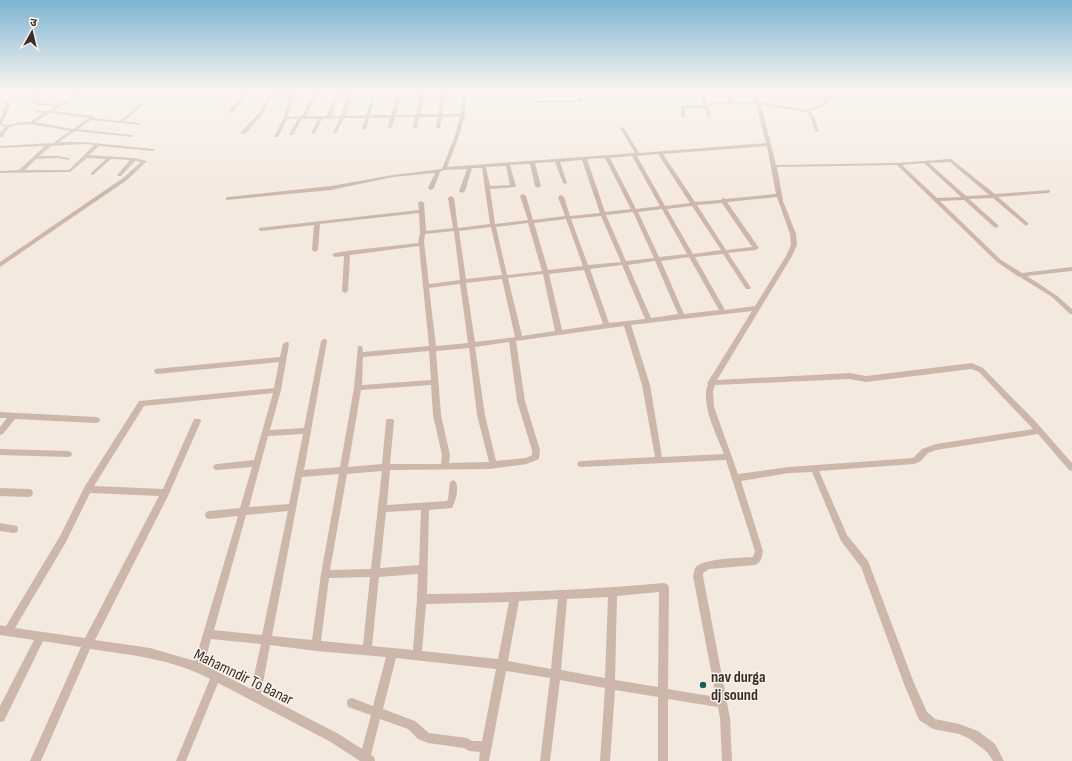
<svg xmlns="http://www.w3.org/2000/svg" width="1072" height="761" viewBox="0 0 1072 761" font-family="'Sofia Sans Condensed','Noto Sans Devanagari',sans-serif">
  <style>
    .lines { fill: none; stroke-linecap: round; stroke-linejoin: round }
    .minor { fill: #cdb7aa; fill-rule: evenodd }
    .poi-dot { fill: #1d5f5d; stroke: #fbf3ec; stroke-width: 1.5 }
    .labels { text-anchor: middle; stroke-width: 3; stroke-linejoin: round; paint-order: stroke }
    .near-street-label { font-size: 16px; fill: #3b2e2a; stroke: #fbf3ec }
    .near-poi-label { font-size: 16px; font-weight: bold; fill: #3b2e2a; stroke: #fbf3ec; text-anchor: start }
  </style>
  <rect width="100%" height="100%" fill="#f4e9df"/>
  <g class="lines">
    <g class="minor">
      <path d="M25 90H30L40 94 41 95 35 102 58 105 78 93 65 91 63 90 82 91 90 90 87 92 93 93V95L83 93 53 111 93 116 95 117 94 118 120 121 141 103H143V105L124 121 138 123H140V125L91 120 78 129 131 135H133V137L75 131 59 142H84L153 149 155 150 153 151 99 146 89 155 134 158 147 161 127 180 0 267V262L123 178 141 162 135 161 121 176H119L117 175 130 160 111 159 93 175H91V173L106 159 87 158 70 172 0 173V171L19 170 45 146 0 148V146L53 143 70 131C57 129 21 120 10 127 7 129 4 134 2 137H0V133L5 127 0 125V119L6 105 0 98V94L10 105 2 124 8 125 20 122H30L44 113 34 112V110L48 111 55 107 31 104V102L36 95ZM50 113 89 118 73 129 35 122ZM84 144 94 145 69 170H25L36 159 58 158 69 160V158L58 156H39L51 146Z"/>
      <polygon points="232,90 236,90 231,96 229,96 228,95"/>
      <polygon points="246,90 250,90 233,113 229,113 229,111"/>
      <path d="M270 90H274L273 93 290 91 291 90H295V91H316V90H320V91H336V90H340V91L353 90V91H376L370 115H391L398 91 400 90H486L484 91H465V115L459 136 447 167 635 153 620 128 622 127 624 128 639 153 766 143 756 104 708 105 711 116 709 117 707 116 705 108H685V117L683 118 681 117V107L683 106H704L699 90H703L707 103 728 102 724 90H728L732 102H756L749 90H753L760 102 807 110 822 104 831 90H835L825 106 810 111 814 117 819 131 817 132 815 131 810 117 806 112 761 105 776 165 898 163 951 159 995 194 1050 190V192L1048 193 998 197 1028 223V225L1026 226 993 198 969 199 998 225 999 226 996 228 994 227 964 200 940 201 1001 260 1022 273 1072 267V271L1027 276 1056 295 1072 309V314H1070L1052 297 1020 277 1017 276 1016 275 997 262 897 165 777 167 783 201 796 234 797 245 792 256 717 380 850 373 866 376 972 363 983 368 1036 422 1072 463V471L1069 470 1038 434 936 450 928 453 921 461 914 464 819 471 847 535 868 561 914 683 927 712 935 719 959 724 978 731 995 744 1004 761H993L987 752 970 739 959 734 933 729 919 720 904 684 861 567 841 541 812 472 789 473 741 481 763 551C762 557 761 563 755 565L709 569 703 573V576L730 718 732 761H722L720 718 718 707 668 699V761H658V697L615 690 610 761H600L605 688 560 680 550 761H540L550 678 506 671 489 761H479L480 752 469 751 464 748 428 743 418 739 408 729 380 719 371 755 374 757 375 761H360L329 741 218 683 186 761H176L210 679C173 659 131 655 90 649L41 761H30L81 647 43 641 4 721 0 722V706L34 640 0 635V625L6 626 60 536 85 486 139 401 274 388 279 362 157 374 155 373 154 371 155 369 280 357 283 344 286 342H288L289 344 281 390 270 430 304 428 321 341 324 339H326L327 341 304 470 340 467 354 388 358 346H362L363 352 429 346 419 246 350 255 348 291 345 293 342 291 344 256 335 257 332 255 335 253 347 251 418 243 420 233 419 213 320 224 318 250 315 252 312 250 314 225 261 231 259 230V228L419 210 418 203 421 201 424 203 426 231 453 228 448 198 451 196 454 198 458 228 490 224 482 168H472L465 191 462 193 459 191 467 169 444 170 440 172 434 188 431 190 428 188 435 173 393 177 331 190 226 200V198L228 197 331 186 393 175 442 169 455 136 460 116 442 117 440 128 438 129 436 128 438 117H419L417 128 415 129 413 128 415 117H395L392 127 390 128 388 127 390 118H369L366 129 364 130 362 129 365 118H344L337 132 335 133 333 132 340 118 322 119 315 133 313 134 311 133 318 119H302L293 135H291L289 134 298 119H287L278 137H274V136L284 118 290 94 272 96 262 115 245 134H241V132C252 120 267 107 270 90ZM461 91V114H442L446 92ZM402 92H421L416 115H396ZM425 92H442L438 114H420ZM294 93H314L302 116 288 117ZM318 93H335L327 116H306ZM339 93H348L341 116H332ZM352 93H373L366 115 346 116ZM767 146 776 194 725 199 723 198 721 200 695 202 663 154ZM658 154 690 203 665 206 637 156ZM632 156 660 206 636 209 610 158ZM605 158 631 209 605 212 587 159ZM582 160 600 213 570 216 564 197 561 195 558 197 565 216 533 220 526 196 523 194 520 196 528 220 495 224 490 189 515 187 516 186 510 165 530 164 535 186 538 188 541 186 535 163 555 162 563 183 565 184 567 183 560 162ZM950 162 989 195 966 196 929 163ZM924 163 961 197 937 198 902 165ZM506 166 510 185 490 186 486 167ZM777 197 790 234 791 245 786 256 755 306 725 310 695 257 723 254 746 289H750L751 288 728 253 756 250 759 248 727 202ZM722 203 752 247 726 250 697 205ZM692 206 721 250 693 254 667 209ZM662 209 687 254 659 257 638 212ZM633 212 654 258 626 261 606 215ZM601 216 621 262 588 265 571 219ZM566 219 583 266 548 270 534 223ZM528 223 542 271 507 275 496 227ZM491 227 502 275 466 279 459 231ZM454 231 460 280 429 284 424 241 425 234ZM689 257 719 310 684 314 661 261ZM655 261 678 314 651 318 628 265ZM622 265 645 319 609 323 590 269ZM584 270 603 324 562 330 549 274ZM543 274 555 331 522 336 508 278ZM502 279 515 337 475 342 466 283ZM460 284 468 343 436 346 429 288ZM752 311 713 374 707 383 708 384C700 404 717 435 724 454L662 457 650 385 631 325ZM624 326 642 385 655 457 581 461 578 462 577 464 578 466 581 467 726 460 755 551 753 557C740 558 705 558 696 567 694 569 694 573 693 576L716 697 668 689 669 587 667 584 664 583C585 590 506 593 427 594L429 510 452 508C456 500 459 490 456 482L453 480 450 482 448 499 447 501 387 505 390 470 489 469 527 464 539 459 540 450 525 401 516 341ZM509 342 517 401 532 450V455L526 458 496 461 485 415 475 347ZM469 348 477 415 489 462 449 463 450 455 441 415 436 351ZM429 351 431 380 362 385 363 357ZM971 369 979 372 1033 429 936 444 922 449 913 458 789 467 738 474 714 407 713 391 715 385 850 379 866 382ZM431 385 433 415 442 455 441 464H390L394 421 393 419H387L386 421 382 464 348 467 361 390ZM273 393 254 460 217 464 214 465 213 467 214 469 217 470 252 467 240 508 209 511 206 512 205 515 206 518 209 519 238 516 195 661 150 648 95 640 168 496 201 421 200 419H194L163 489 94 486 144 406ZM303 434 289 504 249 507 268 436ZM382 471 371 569 330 570 347 474ZM339 474 321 574 312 640 272 636 302 477ZM90 493 159 496 85 638 15 628 66 542ZM421 510 419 565 380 568 386 512ZM288 511 262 635 214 630 246 515ZM418 574 417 599 413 650 372 646 379 577ZM370 577 363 645 321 641 329 578ZM659 592 658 687 615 680 617 596ZM608 597 605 678 561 670 567 599ZM558 599 551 669 508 661 519 601ZM509 602 498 659 422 651 426 604ZM211 639 261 644 251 689 204 665ZM270 645 316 651 386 657 373 706 352 698 348 699 347 703 348 707 371 715 362 749 337 733 261 694ZM396 658 496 669 482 741H472L467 738 429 733 415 721 383 709Z"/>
      <polygon points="576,90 580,90 583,102 537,103 535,102 537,101 580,100"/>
      <polygon points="0,412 96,417 99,418 100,420 99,422 96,423 15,419 3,434 0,435 0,427 7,418 0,418"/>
      <polygon points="0,449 68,451 71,452 72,454 71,456 68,457 0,455"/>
      <polygon points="0,488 29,489 32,490 33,493 32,496 29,497 0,496"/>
      <polygon points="0,523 17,526 18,529 17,532 14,533 0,531"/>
    </g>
  </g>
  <linearGradient id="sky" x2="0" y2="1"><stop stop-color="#7db4d2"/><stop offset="0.46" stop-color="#faf5f1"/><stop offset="1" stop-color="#faf5f1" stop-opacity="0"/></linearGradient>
  <rect width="1072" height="196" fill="url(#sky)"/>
  <circle class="poi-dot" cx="703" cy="685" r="4"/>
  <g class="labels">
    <g class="near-street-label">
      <text transform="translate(244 676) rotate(26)" y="6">Mahamndir To Banar</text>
    </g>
    <g class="near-poi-label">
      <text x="711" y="682">nav durga<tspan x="711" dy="18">dj sound</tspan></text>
    </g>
  </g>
  <g transform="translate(32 32) rotate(8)" stroke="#fbf3ec" stroke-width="3" paint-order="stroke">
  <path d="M0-3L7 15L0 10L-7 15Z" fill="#3b2e2a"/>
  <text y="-6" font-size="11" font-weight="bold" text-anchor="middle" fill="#3b2e2a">उ</text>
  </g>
</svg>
